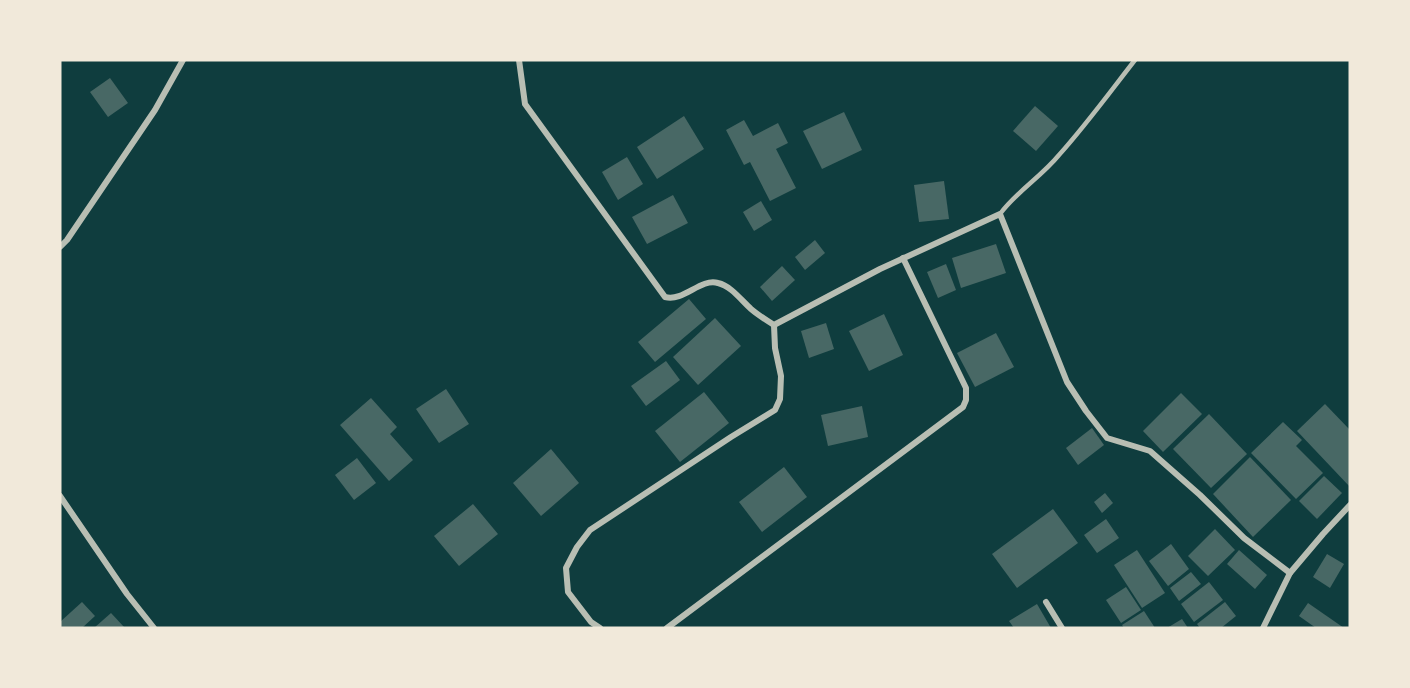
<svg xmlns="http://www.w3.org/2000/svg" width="1410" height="688" viewBox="0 0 1410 688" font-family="'Nunito Sans',sans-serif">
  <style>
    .building { fill: #486865 }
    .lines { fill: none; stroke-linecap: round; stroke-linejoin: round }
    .service { stroke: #b8beb3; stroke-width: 4.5 }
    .minor { stroke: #b8beb3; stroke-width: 6 }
  </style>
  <rect width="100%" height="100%" fill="#0f3d3e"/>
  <g class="building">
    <polygon points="110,78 128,103 108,117 90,92"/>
    <polygon points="1035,106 1058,126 1036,151 1013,131"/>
    <polygon points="844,112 862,150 822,169 803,131"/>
    <polygon points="684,116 704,149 657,179 637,147"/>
    <polygon points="744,120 753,136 778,123 788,143 776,149 796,188 770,201 750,162 744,165 726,130"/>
    <polygon points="627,157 643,184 618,200 602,172"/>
    <polygon points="944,181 949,219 919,222 914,185"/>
    <polygon points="673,195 688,223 647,244 632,217"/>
    <polygon points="761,201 772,220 754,231 743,212"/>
    <polygon points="815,240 825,253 805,270 795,257"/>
    <polygon points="996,244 1006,273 961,288 952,258"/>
    <polygon points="946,264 956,290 938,298 927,272"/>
    <polygon points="782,266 795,280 772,301 760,287"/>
    <polygon points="689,299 706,319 655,362 638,342"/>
    <polygon points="884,314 903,355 869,371 849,331"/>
    <polygon points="715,318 741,346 698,385 673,357"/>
    <polygon points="826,323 834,349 809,358 801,331"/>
    <polygon points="996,333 1014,367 975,387 957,353"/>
    <polygon points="666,361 680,380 646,406 631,386"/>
    <polygon points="446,389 469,424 439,443 416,409"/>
    <polygon points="704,392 729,423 680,462 655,431"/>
    <polygon points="1181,393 1202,414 1163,452 1143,431"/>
    <polygon points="371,398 397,427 390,434 413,460 389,481 340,425"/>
    <polygon points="1325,404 1350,430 1350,487 1297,431"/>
    <polygon points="862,406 868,437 828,446 821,415"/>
    <polygon points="1209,414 1247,454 1211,488 1173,449"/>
    <polygon points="1283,422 1302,440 1296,446 1323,473 1296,499 1251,453"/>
    <polygon points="1092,428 1104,445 1078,465 1066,448"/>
    <polygon points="551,449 579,483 541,516 513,483"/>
    <polygon points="1250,457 1291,500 1253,537 1213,494"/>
    <polygon points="357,458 376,483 354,500 335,475"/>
    <polygon points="784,467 807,497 762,532 739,502"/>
    <polygon points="1324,476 1342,493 1317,519 1299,501"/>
    <polygon points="1105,493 1113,503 1102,513 1094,502"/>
    <polygon points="473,504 498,534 459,566 434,536"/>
    <polygon points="1053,509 1078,543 1017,588 992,554"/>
    <polygon points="1106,519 1119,538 1097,553 1084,535"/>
    <polygon points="1215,529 1235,550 1208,576 1188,556"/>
    <polygon points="1171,544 1189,569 1168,586 1149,561"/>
    <polygon points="1137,550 1165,593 1142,608 1114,565"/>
    <polygon points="1239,550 1267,575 1255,589 1227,564"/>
    <polygon points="1327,554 1344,564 1330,588 1313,577"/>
    <polygon points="1191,572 1201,584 1179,601 1170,588"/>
    <polygon points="1209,582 1223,600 1194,622 1181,604"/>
    <polygon points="1126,587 1141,610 1121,623 1106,600"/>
    <polygon points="82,602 95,616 82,628 60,628 60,622"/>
    <polygon points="1225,602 1236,616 1221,628 1200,628 1197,624"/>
    <polygon points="1308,603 1344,628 1316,628 1299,616"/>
    <polygon points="1037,604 1051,628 1014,628 1009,621"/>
    <polygon points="1144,611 1155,628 1124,628 1122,625"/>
    <polygon points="111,613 125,628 94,628"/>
    <polygon points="1182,619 1188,628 1167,628"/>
  </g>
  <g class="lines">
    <path class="service" d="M1000 214C1016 192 1041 177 1059 155 1086 125 1110 92 1135 60"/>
    <g class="minor">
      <path d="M519 60 525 104 665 297C684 302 700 278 718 283 731 286 741 300 751 309 758 315 766 320 774 325L880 269 1000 214 1067 382 1086 411 1107 438 1150 451 1200 495 1244 538 1290 573"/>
      <polyline points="60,247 67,240 155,110 183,60"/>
      <polyline points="60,496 127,594 154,628"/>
      <polyline points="1046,602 1062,628"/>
      <polyline points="600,628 591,622 568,592 566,568 577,547 590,530 731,437 775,410 780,399 781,376 775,348 774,325"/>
      <polyline points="667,628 963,407 966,400 966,388 903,258"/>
      <polyline points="1263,628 1290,573 1323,534 1350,505"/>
    </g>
  </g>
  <rect width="1410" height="688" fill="none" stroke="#f1e9da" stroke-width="123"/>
</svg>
